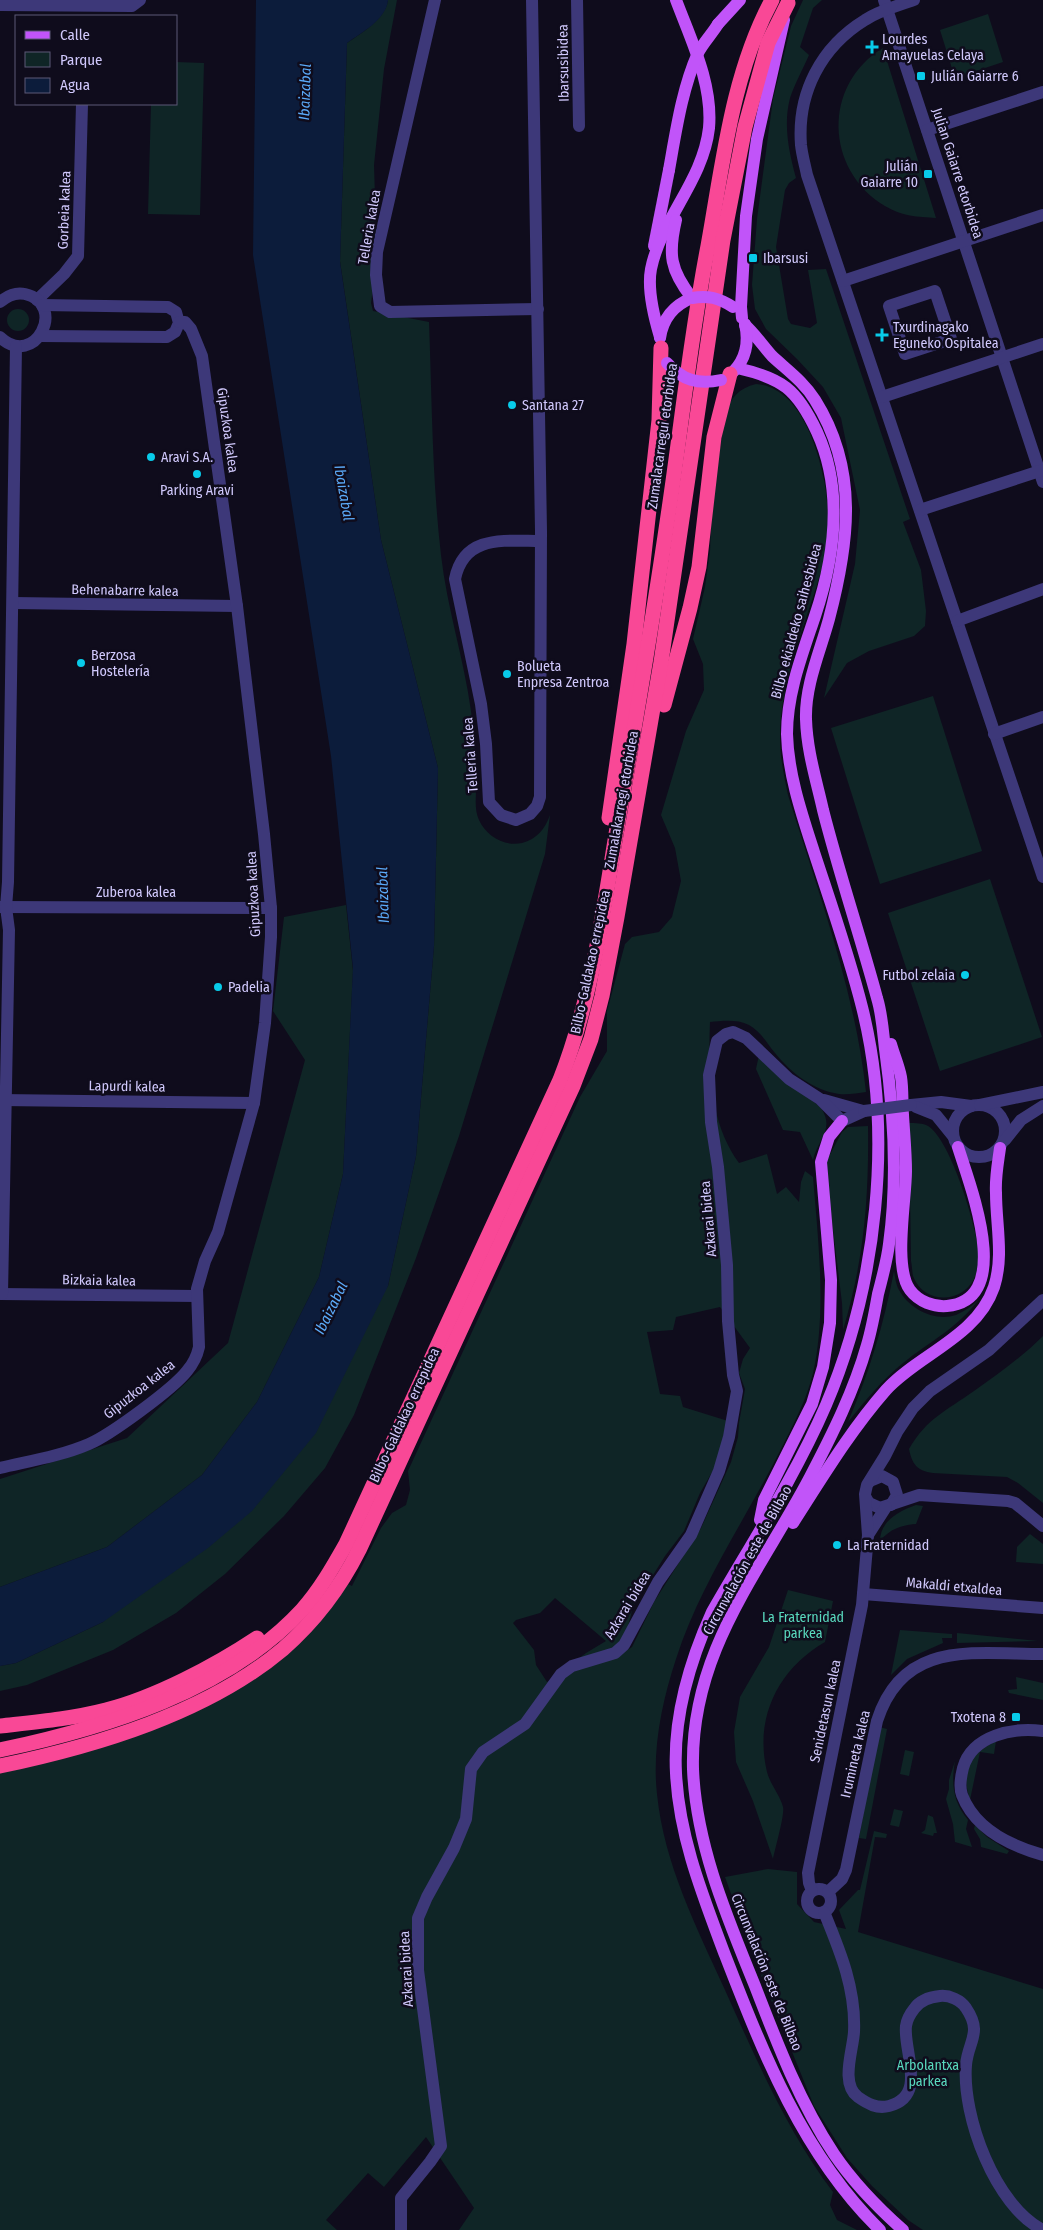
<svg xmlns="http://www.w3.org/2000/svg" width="1043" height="2230" viewBox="0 0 1043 2230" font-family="'Fira Sans Condensed',sans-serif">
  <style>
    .green { fill: #0f2526; fill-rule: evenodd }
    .water { fill: #0c1c3b }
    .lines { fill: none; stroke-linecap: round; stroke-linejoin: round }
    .minor { stroke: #3d3879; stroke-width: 12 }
    .major { stroke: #c154f9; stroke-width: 12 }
    .highway { stroke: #f94896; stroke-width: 15 }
    .minor-bridge { stroke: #3d3879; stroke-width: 12 }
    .major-bridge { stroke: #c154f9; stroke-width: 12 }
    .poi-dot { fill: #08cbe9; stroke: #0f0c1c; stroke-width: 2 }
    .labels { text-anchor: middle; stroke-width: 5; stroke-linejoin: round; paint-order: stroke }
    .poi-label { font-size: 14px; fill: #d1c9fd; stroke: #0f0c1c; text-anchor: start }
    .street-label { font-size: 14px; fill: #d1c9fd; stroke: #0f0c1c }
    .park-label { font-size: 14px; fill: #59d9be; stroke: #0f0c1c }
    .water-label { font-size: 15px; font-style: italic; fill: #5baaf9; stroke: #0f0c1c }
  </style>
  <rect width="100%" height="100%" fill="#0f0c1c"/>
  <g class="green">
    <path d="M388 0H397L384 69 374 165 377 259 371 303 373 311 429 322C432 399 432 478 441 555 447 608 464 659 471 711 473 732 476 754 477 775 477 788 473 808 479 820 486 836 505 847 522 843 537 839 545 829 550 815L545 854 459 1136 416 1258 354 1415 325 1468 284 1516 225 1574 176 1613 113 1650 27 1685 0 1691V1666L16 1663 103 1622 388 1286 416 1156 434 946 438 768 381 540 340 261 347 43C362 33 386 18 388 0Z"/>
    <path d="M803 0H822L813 8 800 47 809 55C803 69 795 83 790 98 783 125 789 152 796 178L789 183 785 190 776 247 788 319 791 324 810 328 817 323 808 270 826 269 910 519 903 522 921 570 926 611 925 626 914 636 869 651 847 663 824 698 855 564 860 510 841 418 823 387 797 359 766 329 755 309 752 285 757 219 773 99 791 26Z"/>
    <polygon points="988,14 1003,62 955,78 940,30"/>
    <path d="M883 48 936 218C918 217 901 216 885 206 825 170 822 85 883 48Z"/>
    <polygon points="176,62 204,63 200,215 148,214 151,104 176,104"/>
    <circle cx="18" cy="320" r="11"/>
    <path d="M756 384C798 387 817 444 824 480 829 504 828 529 826 553 811 614 780 674 780 738 780 757 784 776 788 795 818 892 855 990 866 1092 858 1093 848 1095 839 1094 813 1090 791 1073 775 1053 767 1043 760 1031 749 1025 737 1019 722 1021 710 1022 708 1069 710 1124 739 1163L767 1154 777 1194 786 1187 799 1202 801 1182 805 1171 813 1177C818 1239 827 1313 813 1373 807 1399 793 1425 781 1449 746 1519 700 1584 676 1659 662 1701 652 1750 657 1794 664 1864 696 1926 725 1990 756 2059 787 2131 833 2192L830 2205 837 2220 857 2230H459L474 2208 426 2137 384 2187 368 2173 326 2220 337 2230H0V1764L121 1733 265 1663 342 1581 352 1586 381 1528 392 1513 406 1505 410 1490 408 1471 580 1097 607 1051V1011L625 944 632 937 659 932 672 917 681 881 675 848 661 815 686 731 704 690 703 664 693 639 705 587 710 551 712 501 725 415C730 398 739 388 756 384ZM720 1307 750 1348 743 1359 739 1373 745 1389 739 1423 738 1437 731 1462 701 1528 654 1602 632 1647 621 1654 633 1607 665 1556 684 1531 700 1493 715 1467 728 1421 683 1407 680 1396 660 1394 647 1332 673 1330 676 1317ZM555 1598 606 1641 586 1653 547 1682 536 1665 534 1650 513 1623 516 1620 540 1613Z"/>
    <polygon points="933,696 982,851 880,884 831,728"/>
    <polygon points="990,879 1042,1037 940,1071 888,913"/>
    <polygon points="346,905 353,971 343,1174 319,1277 257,1402 202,1475 107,1547 0,1587 0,1479 127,1438 228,1343 305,1060 273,1011 284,917"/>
    <path d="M759 1055 821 1108C835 1129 818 1139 813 1160L800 1132 783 1130 756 1069Z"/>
    <path d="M909 1123C915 1123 923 1123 928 1126 951 1140 977 1228 979 1255 979 1260 977 1268 976 1274 966 1304 924 1306 913 1276 912 1271 912 1265 911 1261Z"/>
    <path d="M868 1126C869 1199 864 1260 843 1330L842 1303 825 1164 842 1132 848 1127Z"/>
    <path d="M894 1271C895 1277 896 1285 899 1290 909 1309 935 1322 956 1315 965 1311 972 1306 979 1299 959 1327 929 1342 903 1363 882 1380 865 1401 848 1422 869 1373 884 1324 894 1271Z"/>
    <path d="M1043 1336V1503L1018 1483 1007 1477 933 1473C917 1471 912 1464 909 1449 927 1418 946 1411 974 1391 998 1374 1022 1357 1043 1336Z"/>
    <path d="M916 1505 923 1506 916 1524C901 1525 890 1529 880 1541 880 1521 899 1511 916 1505Z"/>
    <polygon points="1030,1534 1043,1544 1043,1564 1016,1562 1017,1547"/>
    <path d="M788 1590 833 1601 825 1642C778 1669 754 1718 767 1772 770 1784 780 1795 783 1807 785 1814 775 1849 773 1859L753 1801 736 1762 734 1732 740 1697 769 1647Z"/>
    <polygon points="900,1630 952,1634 952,1638 942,1638 943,1643 907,1659 891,1675"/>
    <polygon points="957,1633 1038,1641 957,1643"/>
    <polygon points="1016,1677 1043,1683 1043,1700 1009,1693 1008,1690 1017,1689"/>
    <polygon points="879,1727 887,1729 866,1839 859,1838"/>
    <path d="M996 1741 994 1754 980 1752 970 1800C960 1768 969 1756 996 1741Z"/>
    <polygon points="905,1750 914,1752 909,1776 900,1774"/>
    <path d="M955 1761C951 1784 953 1802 968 1820L966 1829 972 1847 955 1842 953 1824 946 1799 949 1789V1780Z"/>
    <polygon points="894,1809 903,1811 899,1827 890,1825"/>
    <polygon points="928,1815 933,1817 937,1833 934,1833 933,1836 921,1833 925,1830"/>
    <polygon points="975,1825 987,1837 1009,1851 1007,1854 981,1847 980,1839 974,1829"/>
    <polygon points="874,1831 887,1834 886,1838 875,1837 858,1932 1043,1989 1043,2230 923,2230 908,2220 872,2186 847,2158 814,2106 754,1958 725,1877 768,1869 797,1872 797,1904 814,1922 846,1929 839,1910 858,1890 860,1890"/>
  </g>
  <path class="water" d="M256 0H388C386 20 362 32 347 43L340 262 381 540 438 768 434 946 416 1156 388 1286 316 1433 252 1511 208 1548 103 1622 16 1663 0 1666V1587L107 1547 202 1475 257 1402 319 1277 343 1174 353 968 331 756 253 255Z"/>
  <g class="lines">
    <g class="minor">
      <polyline points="435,0 377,252 376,275 380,306 390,312 538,309"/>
      <path d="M532 0 541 531 540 797 537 806 530 814 516 820 501 815 489 802 486 744 481 704 455 579C464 534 505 541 541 541"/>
      <polyline points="577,0 579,126"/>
      <polyline points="884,0 1043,482"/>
      <path d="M914 0C898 6 880 10 865 20 821 47 797 93 801 145 802 155 805 165 807 175L1043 877"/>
      <polyline points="0,5 132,6 140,0"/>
      <polyline points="927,130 1043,92"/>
      <polyline points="843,281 1043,215"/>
      <polygon points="935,291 951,339 905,354 889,306"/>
      <polyline points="37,300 64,274 78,256 82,104"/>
      <path d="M0 302C7 296 16 292 25 294 68 304 35 370 0 337"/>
      <polyline points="40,336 167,337 175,332 179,323 176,312 168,307 42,305"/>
      <polyline points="882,397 1043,344"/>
      <polyline points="920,510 1043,470"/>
      <polyline points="13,603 237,606"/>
      <polyline points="957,621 1043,589"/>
      <polyline points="994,734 1043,717"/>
      <polyline points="0,907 271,908"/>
      <polyline points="0,1100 254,1103"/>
      <polyline points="824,1100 863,1111"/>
      <circle cx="979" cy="1131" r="26"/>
      <polyline points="911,1105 941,1102 971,1106"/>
      <polyline points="980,1105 1043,1092"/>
      <polyline points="916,1107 936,1115 953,1136"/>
      <polyline points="1005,1140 1021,1120 1043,1106"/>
      <polyline points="0,1294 197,1296"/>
      <polyline points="2,1294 9,930 6,907 8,882 16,346"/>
      <path d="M0 1468C30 1461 61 1456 89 1444 110 1435 173 1389 187 1371 193 1364 197 1356 199 1347L197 1289 205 1261 218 1232 254 1103 265 1023 271 937V908L264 834 237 606 202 356 191 329 185 322H179"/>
      <polyline points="870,1481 882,1476 893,1482 897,1495 891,1505"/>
      <polyline points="866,1498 869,1503 880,1508 919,1495 1008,1501 1015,1503 1043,1526"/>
      <polyline points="868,1535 886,1507"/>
      <polyline points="863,1594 1043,1608"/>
      <path d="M1043 1731C1014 1727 972 1735 963 1768 961 1776 959 1787 962 1795 975 1829 1011 1846 1043 1855"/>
      <circle cx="819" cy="1901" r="12"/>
      <polyline points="812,1891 809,1883 808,1873 862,1605 868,1535 865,1494 867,1485 885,1456 897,1432 913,1408 930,1391 989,1350 1043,1300"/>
      <path d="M828 1892 842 1879 846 1870 877 1721C903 1639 974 1654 1043 1654"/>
      <path d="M824 1912C840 1951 856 1989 854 2032 853 2050 840 2084 858 2097 868 2104 877 2109 889 2106 928 2096 903 2051 906 2026 907 2019 910 2014 914 2009 920 2000 929 1997 940 1996 949 1995 961 2000 966 2008 983 2033 968 2041 966 2065 962 2116 995 2206 1043 2230"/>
      <polyline points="401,2230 401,2198 430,2162 441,2146 418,1970 418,1918 427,1897 454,1848 466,1819 471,1769 483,1752 525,1724 561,1674 572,1666 615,1653 624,1645 658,1582 691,1535 719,1471 729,1437 737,1391 733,1375 728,1321 727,1265 718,1167 711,1122 709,1075 717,1041 726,1034 733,1032 746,1038 789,1079 820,1099 842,1121 864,1111"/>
    </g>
    <g class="major">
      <polyline points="718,24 740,0"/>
      <polyline points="654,246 669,170"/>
      <polyline points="742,318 741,307 746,216 757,139 784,20"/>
      <path d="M745 325C755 334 763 346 772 356 787 370 804 382 815 400 859 470 849 543 829 619 820 652 805 685 806 719 807 751 816 779 823 810 839 873 860 935 877 998 882 1014 883 1032 885 1049 894 1113 898 1179 889 1244 887 1261 882 1278 878 1294 875 1311 872 1328 867 1345 854 1391 832 1435 810 1477 759 1574 690 1652 693 1769 696 1845 727 1917 755 1986 777 2043 800 2103 834 2154 853 2182 877 2207 903 2230"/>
      <path d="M660 337C654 317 647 290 651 269 661 219 703 181 709 128 713 84 691 40 676 0"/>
      <path d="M660 338C663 318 674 305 692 298 670 270 668 254 676 220"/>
      <path d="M737 368C782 378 797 389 817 432 844 491 835 556 815 616 802 655 787 693 787 734 788 774 802 815 814 852 831 904 849 955 862 1007 894 1134 877 1285 826 1405 795 1477 751 1544 712 1612 689 1663 673 1717 676 1773 679 1837 703 1896 725 1955 763 2053 803 2155 880 2230"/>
      <path d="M733 372C747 358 749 342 745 324"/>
      <path d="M891 1044C894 1055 899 1066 901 1077 903 1089 902 1102 903 1115 904 1133 906 1152 906 1171 906 1200 893 1267 910 1290 919 1302 934 1307 947 1306 1016 1300 969 1183 958 1147"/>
      <polyline points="760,1520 764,1500 812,1404 823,1367 830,1323 831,1280 821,1162 829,1137 842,1121"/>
      <path d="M793 1523C822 1478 850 1431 886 1390 919 1354 977 1337 994 1287 1004 1256 996 1225 996 1193 995 1178 998 1163 1000 1148"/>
    </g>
    <g class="highway">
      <polyline points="664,705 690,608 699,567 714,437 730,374"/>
      <polyline points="609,818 634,644 659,420 661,348"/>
      <path d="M0 1726C36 1722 71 1719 106 1710 154 1698 215 1666 257 1638"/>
      <path d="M0 1750C105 1728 227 1691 302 1610 320 1590 333 1567 346 1544L560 1080C593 996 604 905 619 816 637 714 654 612 669 509 682 421 691 333 708 246 723 163 732 74 772 0"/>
      <path d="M0 1766C96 1746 207 1713 283 1649 315 1621 340 1588 359 1550L573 1086 591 1039 602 996 617 917 661 662 723 240 745 127 768 43 788 3"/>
    </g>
    <polyline class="minor-bridge" points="864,1111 911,1105"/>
    <g class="major-bridge">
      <path d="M669 170C676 131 682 89 698 53 703 43 712 34 718 24"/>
      <path d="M692 298C708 295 719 298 733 307"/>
      <path d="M667 363C682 380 698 385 721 380"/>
    </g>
  </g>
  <g class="poi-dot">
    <path d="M869.5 39.5h5v5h5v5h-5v5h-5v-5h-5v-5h5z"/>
    <rect x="916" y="71" width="10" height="10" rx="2.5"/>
    <rect x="923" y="169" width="10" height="10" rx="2.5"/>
    <rect x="748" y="253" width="10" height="10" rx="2.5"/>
    <path d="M879.5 327.5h5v5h5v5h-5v5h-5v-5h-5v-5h5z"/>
    <circle cx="512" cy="405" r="5"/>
    <circle cx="151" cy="457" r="5"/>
    <circle cx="197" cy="474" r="5"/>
    <circle cx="81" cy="663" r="5"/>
    <circle cx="507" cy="674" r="5"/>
    <circle cx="965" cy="975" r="5"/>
    <circle cx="218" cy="987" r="5"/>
    <circle cx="837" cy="1545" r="5"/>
    <rect x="1011" y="1712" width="10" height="10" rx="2.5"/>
  </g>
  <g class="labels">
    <g class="poi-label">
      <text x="882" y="44">Lourdes<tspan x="882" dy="16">Amayuelas Celaya</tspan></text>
      <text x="931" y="81">Julián Gaiarre 6</text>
      <text x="918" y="171" text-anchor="end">Julián<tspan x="918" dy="16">Gaiarre 10</tspan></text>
      <text x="763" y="263">Ibarsusi</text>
      <text x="893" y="332">Txurdinagako<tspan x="893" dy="16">Eguneko Ospitalea</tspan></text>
      <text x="522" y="410">Santana 27</text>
      <text x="161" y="462">Aravi S.A.</text>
      <text x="197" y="495" text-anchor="middle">Parking Aravi</text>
      <text x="91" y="660">Berzosa<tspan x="91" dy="16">Hostelería</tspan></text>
      <text x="517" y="671">Bolueta<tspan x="517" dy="16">Enpresa Zentroa</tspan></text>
      <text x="955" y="980" text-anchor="end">Futbol zelaia</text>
      <text x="228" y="992">Padelia</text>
      <text x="847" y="1550">La Fraternidad</text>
      <text x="1006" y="1722" text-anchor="end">Txotena 8</text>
    </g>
    <g class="street-label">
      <text transform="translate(563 63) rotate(-91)" y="5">Ibarsusibidea</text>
      <text transform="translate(958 173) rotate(72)" y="5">Julian Gaiarre etorbidea</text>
      <text transform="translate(64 210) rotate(-88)" y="5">Gorbeia kalea</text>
      <text transform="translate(369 227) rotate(-80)" y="5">Telleria kalea</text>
      <text transform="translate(228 430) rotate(82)" y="5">Gipuzkoa kalea</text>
      <text transform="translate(662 436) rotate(-82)" y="5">Zumalacarregui etorbidea</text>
      <text transform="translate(125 590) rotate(1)" y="5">Behenabarre kalea</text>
      <text transform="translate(796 621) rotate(-75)" y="5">Bilbo ekialdeko saihesbidea</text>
      <text transform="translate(470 755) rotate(-94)" y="5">Telleria kalea</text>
      <text transform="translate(621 800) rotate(-80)" y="5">Zumalakarregi etorbidea</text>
      <text x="136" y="897">Zuberoa kalea</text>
      <text transform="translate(253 894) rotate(-93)" y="5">Gipuzkoa kalea</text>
      <text transform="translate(590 962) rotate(-78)" y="5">Bilbo-Galdakao errepidea</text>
      <text transform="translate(127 1086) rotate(1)" y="5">Lapurdi kalea</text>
      <text transform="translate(708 1219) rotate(-95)" y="5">Azkarai bidea</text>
      <text transform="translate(99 1280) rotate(1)" y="5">Bizkaia kalea</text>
      <text transform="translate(139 1389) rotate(-38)" y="5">Gipuzkoa kalea</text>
      <text transform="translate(404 1415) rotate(-65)" y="5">Bilbo-Galdakao errepidea</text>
      <text transform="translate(747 1560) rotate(-61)" y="5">Circunvalación este de Bilbao</text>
      <text transform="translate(954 1586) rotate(5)" y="5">Makaldi etxaldea</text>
      <text transform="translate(627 1605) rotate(-59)" y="5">Azkarai bidea</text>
      <text transform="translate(825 1711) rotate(-78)" y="5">Senidetasun kalea</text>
      <text transform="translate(855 1754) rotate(-77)" y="5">Irumineta kalea</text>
      <text transform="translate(406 1969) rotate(-93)" y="5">Azkarai bidea</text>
      <text transform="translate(767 1972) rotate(68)" y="5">Circunvalación este de Bilbao</text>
    </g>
    <g class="park-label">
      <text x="803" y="1622">La Fraternidad<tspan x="803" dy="16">parkea</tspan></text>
      <text x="928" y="2070">Arbolantxa<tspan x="928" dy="16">parkea</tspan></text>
    </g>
    <g class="water-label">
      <text transform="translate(305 92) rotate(-88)" y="5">Ibaizabal</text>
      <text transform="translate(344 493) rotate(80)" y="5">Ibaizabal</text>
      <text transform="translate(383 895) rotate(-92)" y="5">Ibaizabal</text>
      <text transform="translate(331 1308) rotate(-64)" y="5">Ibaizabal</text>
    </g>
  </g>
  <rect x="15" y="15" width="162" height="90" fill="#0f0c1c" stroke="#5d5876"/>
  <rect x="25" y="31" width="25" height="8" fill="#c154f9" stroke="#5d5876"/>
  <text x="60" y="40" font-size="15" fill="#d1c9fd">Calle</text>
  <rect x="25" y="52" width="25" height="15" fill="#0f2526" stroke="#5d5876"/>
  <text x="60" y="65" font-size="15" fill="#d1c9fd">Parque</text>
  <rect x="25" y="78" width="25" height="15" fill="#0c1c3b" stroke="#5d5876"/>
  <text x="60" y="90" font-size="15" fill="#d1c9fd">Agua</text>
</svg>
